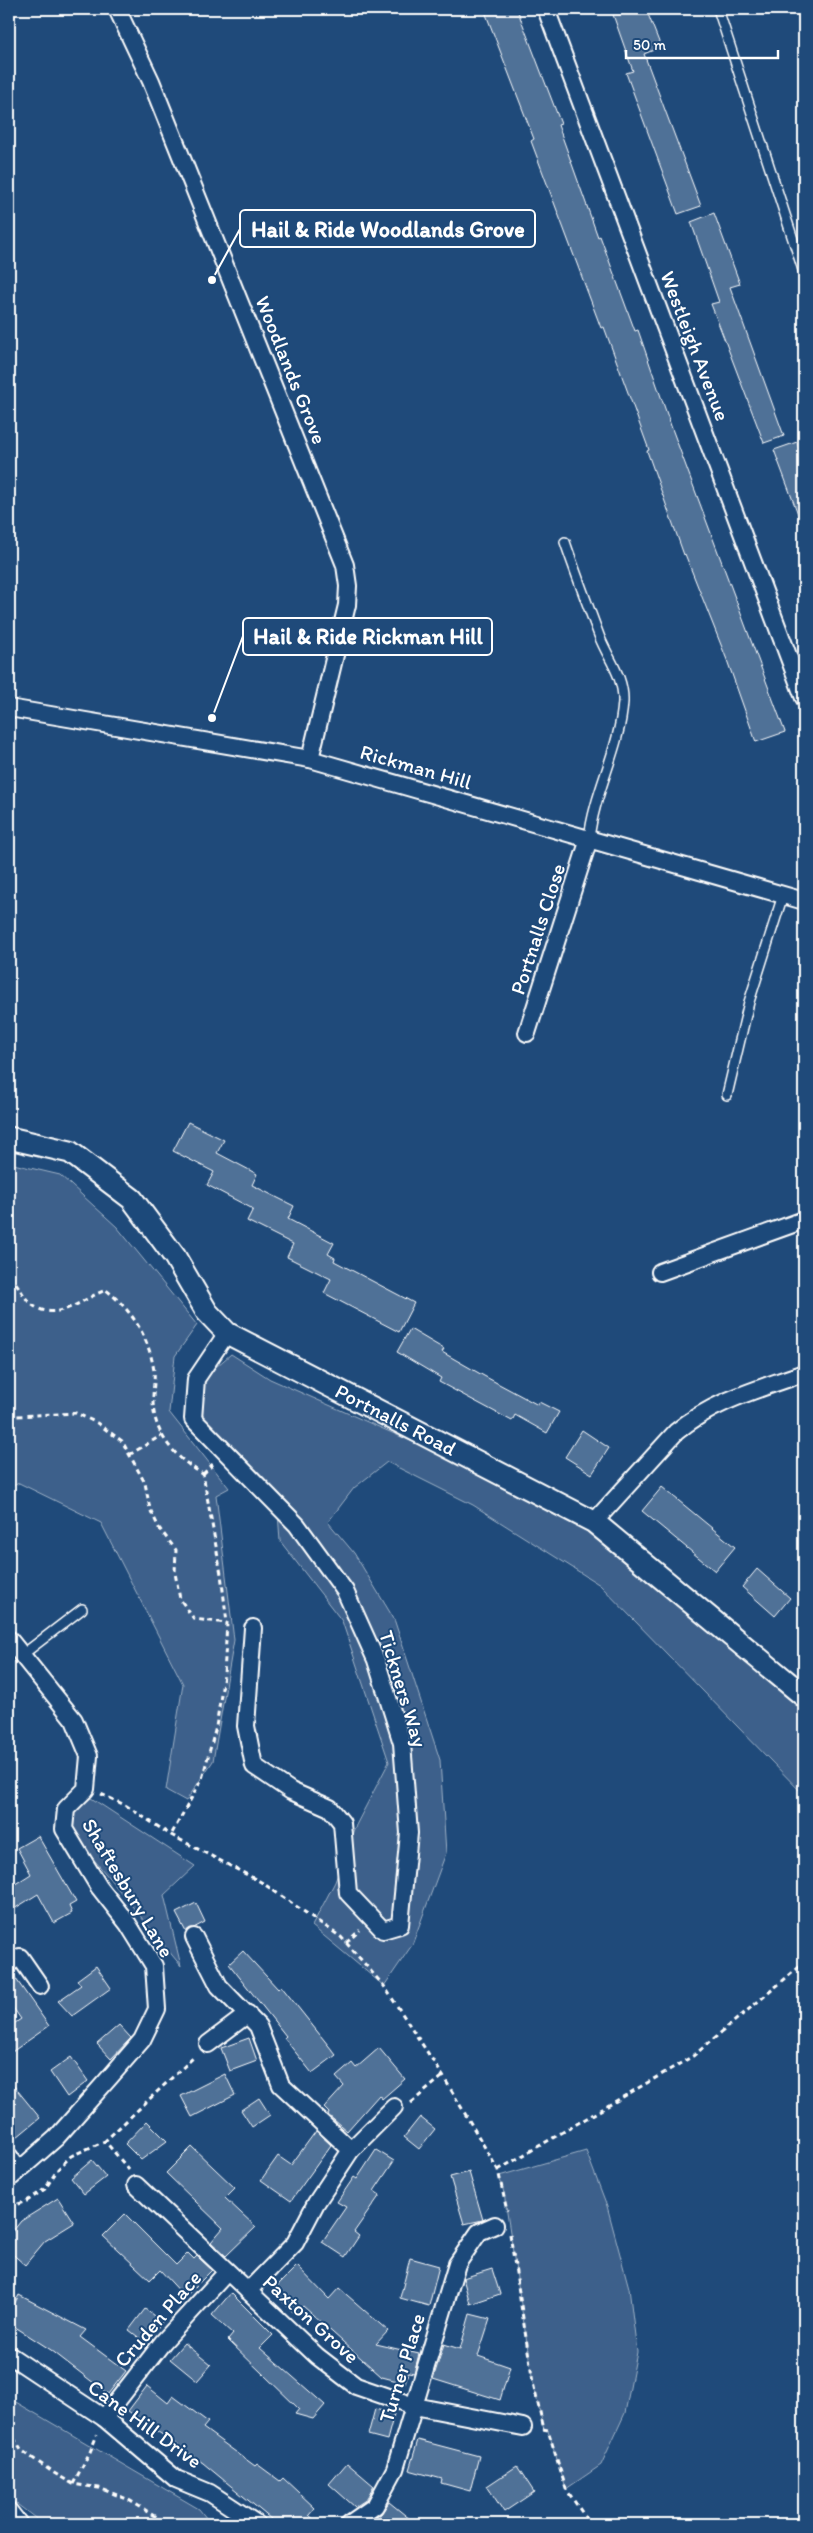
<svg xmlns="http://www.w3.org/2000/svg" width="813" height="2533" viewBox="0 0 813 2533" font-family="Itim,sans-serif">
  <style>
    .green { fill: #3c618b; stroke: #9eb0c5 }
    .building { fill: #507197; stroke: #fff }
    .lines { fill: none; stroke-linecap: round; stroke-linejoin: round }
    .service-casing { stroke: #fff; stroke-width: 12 }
    .minor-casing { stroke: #fff; stroke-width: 20 }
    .tertiary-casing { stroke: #fff; stroke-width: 25 }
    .path { stroke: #fff; stroke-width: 3; stroke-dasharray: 5 4; stroke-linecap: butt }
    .service { stroke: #1f4a7a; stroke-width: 9 }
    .minor { stroke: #1f4a7a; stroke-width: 16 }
    .tertiary { stroke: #1f4a7a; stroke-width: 21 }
    .labels { text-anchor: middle; stroke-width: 4; stroke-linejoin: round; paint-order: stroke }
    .street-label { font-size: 21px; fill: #fff; stroke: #1f4a7a }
    .leader { fill: none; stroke: #fff; stroke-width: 2 }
    .callout-dot { fill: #fff; stroke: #1f4a7a; stroke-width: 2 }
    .callout { fill: #1f4a7a; stroke: #fff; stroke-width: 2 }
    .callout-label { font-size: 22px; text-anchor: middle; font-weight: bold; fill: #fff }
  </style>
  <rect width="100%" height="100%" fill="#1f4a7a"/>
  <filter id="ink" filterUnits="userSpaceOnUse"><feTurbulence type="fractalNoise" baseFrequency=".02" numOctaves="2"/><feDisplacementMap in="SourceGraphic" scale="10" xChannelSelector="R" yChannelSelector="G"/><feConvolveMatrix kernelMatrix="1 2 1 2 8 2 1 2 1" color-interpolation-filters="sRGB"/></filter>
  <g filter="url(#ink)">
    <g class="green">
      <polygon points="9,1163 60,1175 117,1227 197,1325 175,1356 169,1412 229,1488 216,1495 234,1640 213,1761 186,1801 166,1790 183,1684 101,1523 19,1483 9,1488"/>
      <polygon points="231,1354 270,1379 594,1522 804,1696 804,1795 600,1585 473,1505 387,1462 354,1488 328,1522 354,1553 394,1619 440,1760 446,1853 412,1945 384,1986 312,1926 335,1882 354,1829 389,1762 342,1621 280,1541 277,1498 202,1417 202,1379"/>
      <polygon points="91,1798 195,1866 164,1895 181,1966 69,1829 75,1811"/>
      <polygon points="586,2151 607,2206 629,2288 637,2352 625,2413 601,2465 566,2489 548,2430 544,2430 533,2383 504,2193 499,2176"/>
      <polygon points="9,2398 199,2509 211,2524 43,2524 9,2498"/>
    </g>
    <g class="building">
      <polygon points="484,9 517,9 561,124 558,125 598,237 600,236 635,331 638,330 671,426 785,732 756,742 727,660 685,554 684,555 647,451 649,450 604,327 601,328 531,141 534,139"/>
      <polygon points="611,9 646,9 661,47 644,54 701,206 678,214 626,73 633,71"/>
      <polygon points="714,213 740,284 730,287 784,436 764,443 711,304 719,302 691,222"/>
      <polygon points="797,442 804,464 804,522 801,522 774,450"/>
      <polygon points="188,1122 224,1140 217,1153 257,1174 252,1185 294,1206 288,1219 334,1243 328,1254 335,1258 334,1261 414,1303 399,1332 324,1293 331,1279 287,1257 293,1244 247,1221 253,1209 207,1185 214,1172 173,1151"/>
      <polygon points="410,1329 444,1349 442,1352 484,1376 538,1405 539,1402 559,1412 547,1433 515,1415 512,1421 439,1382 441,1378 397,1352"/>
      <polygon points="582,1430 609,1448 592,1474 565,1457"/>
      <polygon points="662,1487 735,1547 715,1571 642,1511"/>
      <polygon points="757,1569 790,1598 775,1616 742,1587"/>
      <polygon points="38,1836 76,1902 69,1906 72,1913 54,1923 38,1894 9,1912 9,1888 31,1874 17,1848"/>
      <polygon points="196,1903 205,1922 186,1932 176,1913"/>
      <polygon points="243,1951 278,1989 281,1986 336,2055 312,2073 284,2038 286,2036 229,1964"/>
      <polygon points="96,1966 111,1988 72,2016 58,2001 81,1985 77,1980"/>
      <polygon points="11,1972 49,2026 9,2054 9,2027 21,2019 9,2002 9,1973"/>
      <polygon points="119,2025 131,2038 111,2059 97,2044"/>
      <polygon points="249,2038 257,2061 230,2071 221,2048"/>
      <polygon points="379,2048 405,2079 382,2099 379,2095 347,2131 328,2115 329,2113 324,2108 344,2086 336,2077 352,2063 356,2068"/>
      <polygon points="71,2057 88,2081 67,2097 50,2072"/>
      <polygon points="225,2074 235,2095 192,2117 181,2096"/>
      <polygon points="9,2080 40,2118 17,2137 9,2127"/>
      <polygon points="259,2098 270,2115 252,2127 241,2110"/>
      <polygon points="420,2117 435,2129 419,2149 404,2137"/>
      <polygon points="147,2121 167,2141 141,2160 125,2144"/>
      <polygon points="316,2131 331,2145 291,2201 261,2180 278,2156 291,2165"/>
      <polygon points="192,2147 235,2188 225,2198 256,2227 226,2256 211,2242 223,2228 166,2173"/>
      <polygon points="376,2150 394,2161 374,2191 380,2195 354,2232 359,2236 345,2257 322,2242 346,2207 337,2202 354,2177 357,2179"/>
      <polygon points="92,2160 106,2177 84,2194 71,2178"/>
      <polygon points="469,2172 483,2220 464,2224 450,2177"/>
      <polygon points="58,2198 74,2223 45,2241 25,2265 9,2251 9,2236 21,2221"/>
      <polygon points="125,2214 176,2265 188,2253 194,2259 197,2256 212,2270 185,2297 160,2270 150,2280 103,2236"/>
      <polygon points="410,2258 439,2266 429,2306 400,2298"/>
      <polygon points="297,2266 329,2299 339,2288 388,2331 376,2344 419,2354 414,2373 408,2372 405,2383 382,2377 303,2306 295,2314 272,2291"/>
      <polygon points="492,2269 500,2294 470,2304 463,2278"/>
      <polygon points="231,2293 273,2335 260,2348 325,2405 313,2419 295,2414 299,2409 228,2340 233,2334 212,2315"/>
      <polygon points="19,2295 86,2330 80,2337 126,2371 108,2394 51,2350 9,2323 9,2314"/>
      <polygon points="145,2309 162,2322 146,2343 129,2330"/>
      <polygon points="470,2314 490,2319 478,2356 510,2367 500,2400 433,2379 444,2344 460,2349"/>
      <polygon points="184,2343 211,2365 197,2381 170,2359"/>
      <polygon points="147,2386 168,2403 173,2396 208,2422 203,2428 255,2466 257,2464 280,2481 283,2478 315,2508 309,2515 319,2524 277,2524 203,2463 128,2411"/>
      <polygon points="375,2409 394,2414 387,2440 368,2435"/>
      <polygon points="418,2440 479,2456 470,2491 441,2483 442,2479 409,2470"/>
      <polygon points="347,2463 374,2486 367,2499 355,2507 329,2484"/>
      <polygon points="517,2466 534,2492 504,2512 487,2486"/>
      <polygon points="389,2502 416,2524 374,2524 371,2521 381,2514"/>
    </g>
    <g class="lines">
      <defs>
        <g id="service">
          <polyline points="718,9 804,273"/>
          <path d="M565 542C576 574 588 606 600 638 609 660 624 677 623 702 620 749 594 792 589 839"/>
          <polyline points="727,1095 749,1002 783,895"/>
          <polyline points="22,1655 82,1609"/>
        </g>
        <g id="minor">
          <polyline points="117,9 151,81 345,565 348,586 347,605 310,759"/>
          <polyline points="546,9 804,698"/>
          <polyline points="9,708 310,759 804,901"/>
          <polyline points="527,1033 589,839"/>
          <polyline points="660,1272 804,1220"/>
          <polyline points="227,1333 196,1379 193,1419 297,1525 345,1591 376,1660 402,1743 409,1833 400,1925 383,1930 348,1893 342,1823 330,1808 291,1791 254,1766 246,1726 253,1628"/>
          <path d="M594 1522 676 1432C713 1401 759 1389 804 1373"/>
          <polyline points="9,1639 74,1720 89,1756 86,1789 66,1809 64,1829 99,1887 128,1924 154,1966 157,2009 142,2040 110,2077 56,2138 9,2179"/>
          <polyline points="194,1937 219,1986 258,2026 281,2085 351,2150"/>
          <polyline points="9,1963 20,1957 40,1986"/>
          <polyline points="208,2044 248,2014"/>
          <polyline points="9,2156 18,2169"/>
          <polyline points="136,2185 317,2356 356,2386 414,2406 523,2427"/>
          <polyline points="248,2291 295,2243 316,2203 351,2150 394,2107"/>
          <polyline points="9,2355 104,2418 176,2479 210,2493 257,2524"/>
          <polyline points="104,2418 163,2342 227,2272"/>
          <polyline points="9,2511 19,2524"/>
          <polyline points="349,2524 375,2506 395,2469 457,2264 479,2232 495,2225"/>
        </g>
        <g id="tertiary">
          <path id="s1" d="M9 1138 70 1152 132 1199 175 1257 207 1312 227 1333 594 1522 804 1696"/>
        </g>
      </defs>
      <use href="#service" class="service-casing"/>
      <use href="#minor" class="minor-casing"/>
      <use href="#tertiary" class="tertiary-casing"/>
      <g class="path">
        <path d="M9 1277C19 1283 22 1296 31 1304 57 1324 81 1299 106 1290 132 1310 149 1337 154 1371 155 1380 153 1389 153 1398 152 1433 175 1458 203 1474L221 1574 227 1623 224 1675 216 1727 202 1779 171 1835"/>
        <polyline points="9,1419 17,1416 76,1413 97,1423 122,1441 145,1483 150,1509 159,1528 176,1550 175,1573 180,1599 194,1619 227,1623"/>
        <polyline points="129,1455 162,1435"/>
        <polyline points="203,1474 213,1464"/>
        <polyline points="101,1794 125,1805 171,1835 261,1882 341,1937 384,1986 443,2076 498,2170 507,2211"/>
        <polyline points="346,1943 360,1930"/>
        <polyline points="411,2103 443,2076"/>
        <polyline points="129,2170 105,2141 195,2056"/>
        <polyline points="498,2170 693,2056 804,1963"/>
        <polyline points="9,2207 27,2201 45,2189 58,2169 71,2156 105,2141"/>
        <polyline points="510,2234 533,2383 544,2429"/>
        <polyline points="543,2429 548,2430 566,2489 590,2524"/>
        <polyline points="9,2430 21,2450 54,2473 73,2484 99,2488 127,2499 157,2517 162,2524"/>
        <polyline points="73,2484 90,2452 97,2435"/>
      </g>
      <use href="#service" class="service"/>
      <use href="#minor" class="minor"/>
      <use href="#tertiary" class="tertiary"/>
    </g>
  </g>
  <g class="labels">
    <g class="street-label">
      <text transform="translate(695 346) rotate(69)" y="7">Westleigh Avenue</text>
      <text transform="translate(291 370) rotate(68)" y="7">Woodlands Grove</text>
      <text transform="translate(416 767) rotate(16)" y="7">Rickman Hill</text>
      <text transform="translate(538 929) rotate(-72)" y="7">Portnalls Close</text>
      <text dy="7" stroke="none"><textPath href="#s1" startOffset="495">Portnalls Road</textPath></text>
      <text transform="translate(403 1689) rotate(73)" y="7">Tickners Way</text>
      <text transform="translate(128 1888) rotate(59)" y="7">Shaftesbury Lane</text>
      <text transform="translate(158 2319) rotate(-49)" y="7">Cruden Place</text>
      <text transform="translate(311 2319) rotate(42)" y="7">Paxton Grove</text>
      <text transform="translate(402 2368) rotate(-73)" y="7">Turner Place</text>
      <text transform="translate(145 2424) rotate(36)" y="7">Cane Hill Drive</text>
    </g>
  </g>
  <path class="leader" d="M212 280L240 229M212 718L243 636"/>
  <g class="callout-dot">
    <circle cx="212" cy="280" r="5"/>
    <circle cx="212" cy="718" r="5"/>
  </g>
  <g class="callout">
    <rect x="240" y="210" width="295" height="37" rx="5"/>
    <rect x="243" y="618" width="249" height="37" rx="5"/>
  </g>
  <g class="callout-label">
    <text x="388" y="237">Hail &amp; Ride Woodlands Grove</text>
    <text x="368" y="644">Hail &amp; Ride Rickman Hill</text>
  </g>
  <rect width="813" height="2533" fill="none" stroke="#1f4a7a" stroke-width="30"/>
  <rect x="15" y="15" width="783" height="2503" fill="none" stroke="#fff" stroke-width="2" filter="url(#ink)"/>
  <path d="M626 50v8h152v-8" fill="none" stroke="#ffffff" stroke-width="2.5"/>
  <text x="633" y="50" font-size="15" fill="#ffffff" stroke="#1f4a7a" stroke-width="4" paint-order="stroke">50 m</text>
</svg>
